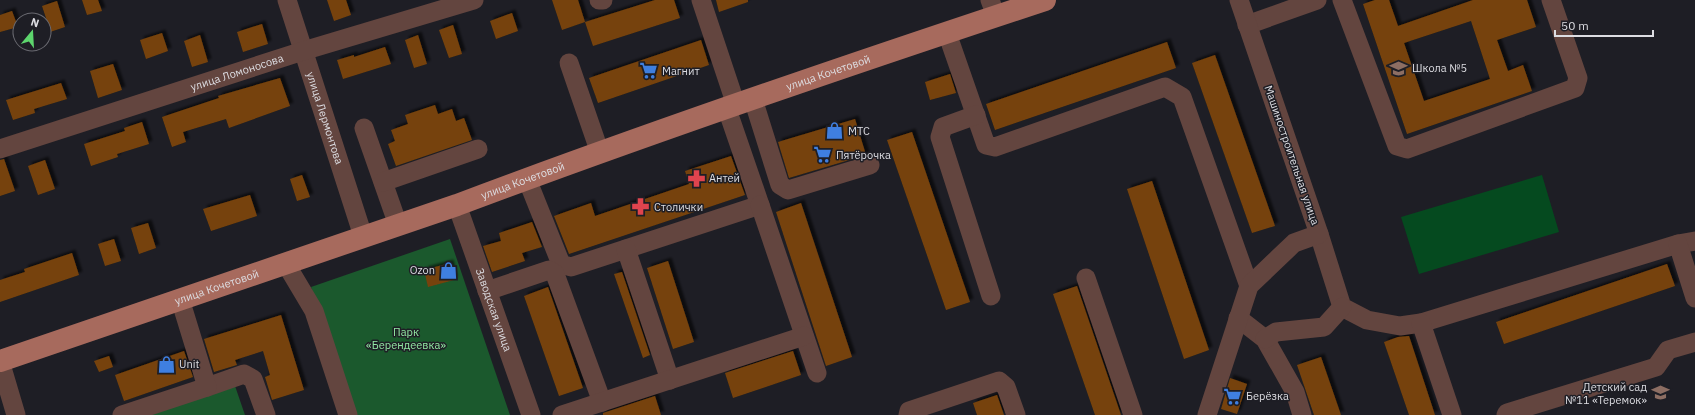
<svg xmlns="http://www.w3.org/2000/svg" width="1695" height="415" viewBox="0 0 1695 415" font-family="'IBM Plex Sans',sans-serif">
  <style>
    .green { fill: #054a1f }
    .forest { fill: #1b592d }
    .building { fill: #76420a; fill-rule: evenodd; filter: url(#shadow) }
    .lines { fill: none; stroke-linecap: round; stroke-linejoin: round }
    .minor { stroke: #63453f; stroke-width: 19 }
    .major { stroke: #a76a5d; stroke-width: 22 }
    .labels { text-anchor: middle; stroke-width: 3; stroke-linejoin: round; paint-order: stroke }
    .poi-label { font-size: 11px; fill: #dddde2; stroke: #1e1e25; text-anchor: start }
    .street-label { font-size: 11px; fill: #dddde2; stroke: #1e1e25 }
    .park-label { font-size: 11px; fill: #92e8a4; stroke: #1e1e25 }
  </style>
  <defs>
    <filter id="shadow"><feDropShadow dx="3.5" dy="-3.5" stdDeviation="1" flood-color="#0009"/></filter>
  </defs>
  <rect width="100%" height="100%" fill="#1e1e25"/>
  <polygon class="green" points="1542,175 1559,232 1419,274 1401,217"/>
  <g class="forest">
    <polygon points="450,239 510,415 355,415 311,287"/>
    <polygon points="235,386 245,415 150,415"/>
  </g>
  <g class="building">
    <polygon points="82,0 98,0 102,11 87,15"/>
    <polygon points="327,0 346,0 351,15 334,21"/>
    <polygon points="552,0 578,0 585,22 562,30"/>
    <polygon points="655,0 674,0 680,18 593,46 585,22"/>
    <polygon points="716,0 748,0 748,2 719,12"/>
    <path d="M1375 0H1389L1398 26 1473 0H1527L1536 27 1497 40 1508 71 1523 65 1532 91 1407 134 1363 4ZM1471 21 1490 79 1424 101 1404 43Z"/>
    <polygon points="57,1 65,27 44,34 44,22 47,21 42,6"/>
    <polygon points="12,11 18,27 0,32 0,15"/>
    <polygon points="512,13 518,31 496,39 490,21"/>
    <polygon points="262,24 268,44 243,52 237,32"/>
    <polygon points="453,25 462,54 449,58 439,30"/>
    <polygon points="162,33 168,51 146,59 140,40"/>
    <polygon points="200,35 208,62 192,67 184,41"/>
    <polygon points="418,35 427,64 414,68 405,40"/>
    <polygon points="701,40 709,65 598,103 589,78"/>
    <polygon points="1167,42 1176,68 995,130 986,104"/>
    <polygon points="385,47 391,64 343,79 337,60 354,55 354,57"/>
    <polygon points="1215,55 1275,226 1252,233 1192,63"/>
    <polygon points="113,64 122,90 98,98 90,71"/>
    <polygon points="950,74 956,93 930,100 925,82"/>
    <polygon points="280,78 290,106 229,128 226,119 183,132 186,142 172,147 162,117 219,98 218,96"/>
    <polygon points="61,83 67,99 34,109 35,113 13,120 6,100"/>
    <polygon points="435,105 438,114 452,109 456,121 464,118 472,140 396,166 388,144 395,141 391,130 408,124 405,115"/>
    <polygon points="855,119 866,155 789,178 778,142"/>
    <polygon points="142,122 149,144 117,154 118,157 91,166 84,144 125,131 124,128"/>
    <polygon points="912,132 970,302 946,310 887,140"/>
    <polygon points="731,156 745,195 569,254 554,216 591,203 595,216 689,184 685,171"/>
    <polygon points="4,159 15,191 0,196 0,160"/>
    <polygon points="45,160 55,189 38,195 28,166"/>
    <polygon points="302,175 310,197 297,201 290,179"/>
    <polygon points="1152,181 1209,350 1184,359 1127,189"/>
    <polygon points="250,195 257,216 211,231 203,209"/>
    <polygon points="801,203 852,357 826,366 776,212"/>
    <polygon points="532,222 542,247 522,253 525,261 492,272 483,246 501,241 499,233"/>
    <polygon points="148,223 156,248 139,254 131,228"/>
    <polygon points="114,239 121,261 105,266 98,244"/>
    <polygon points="72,253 79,275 0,302 0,280 25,272 24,269"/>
    <polygon points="668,261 694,342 673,349 647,268"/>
    <polygon points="450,263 454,280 428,287 424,270"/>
    <polygon points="1667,264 1675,286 1504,344 1496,322"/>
    <polygon points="622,272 650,355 643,358 614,274"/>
    <polygon points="1077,286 1121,415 1095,415 1053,294"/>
    <polygon points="548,287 583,388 559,396 524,296"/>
    <polygon points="281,315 304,390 272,400 265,377 270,375 263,351 235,360 237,365 214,372 204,339"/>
    <polygon points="1409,336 1435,415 1409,415 1384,342 1398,337"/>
    <polygon points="184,351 193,377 124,401 115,375"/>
    <polygon points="793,351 801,375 733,398 725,373"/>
    <polygon points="109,356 113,367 99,372 94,361"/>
    <polygon points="1321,357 1341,415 1314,415 1297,365"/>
    <polygon points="1230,378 1247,384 1237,414 1221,409"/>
    <polygon points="997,395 1004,415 977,415 973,403"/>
    <polygon points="655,396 661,415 603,415 603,413"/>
  </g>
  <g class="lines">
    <g class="minor">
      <path id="s1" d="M287 0 363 236"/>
      <polyline points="599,0 603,0"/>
      <polyline points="701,0 736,105"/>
      <polyline points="990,0 996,16"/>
      <polyline points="1342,0 1397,146 1407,149 1575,88 1578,78 1551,0"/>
      <polyline points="1247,25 1317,0"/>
      <polyline points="947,33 986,145 995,147 1165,87 1182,97 1249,286"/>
      <polyline points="569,63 600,153"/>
      <polyline points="753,99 780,185 788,190 870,165"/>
      <polyline points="976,115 943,127 940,137 991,296"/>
      <polyline points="364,128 398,225"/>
      <path id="s2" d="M0 149 303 51 474 0"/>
      <polyline points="527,179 561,264 571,267 760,205 727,109"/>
      <polyline points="383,182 478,149"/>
      <path id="s3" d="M457 205 531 415"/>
      <polyline points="760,205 817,373"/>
      <polyline points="1319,234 1342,307 1367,320 1400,326 1421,323 1678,244 1695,241"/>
      <polyline points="1678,244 1695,298"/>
      <polyline points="626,249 670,380"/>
      <polyline points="286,264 314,311 348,415"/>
      <polyline points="1086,278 1133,415"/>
      <polyline points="487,291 549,270 555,274 602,402"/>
      <polyline points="1238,318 1265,339 1295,392 1302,415"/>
      <polyline points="1421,323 1452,415"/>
      <polyline points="1265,339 1276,332 1324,327 1342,307"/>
      <polyline points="0,361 16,415"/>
      <polyline points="207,387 244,374 253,379 266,415"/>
      <polyline points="122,415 207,387 180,299"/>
      <polyline points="562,415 804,336"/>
      <polyline points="908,415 909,411 999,381 1006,387 1016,415"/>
      <polyline points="1207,415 1249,286 1294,243 1319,234 1239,0"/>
      <polyline points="1506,415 1507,413 1656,367 1668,350 1695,342"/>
    </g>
    <path class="major" id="s4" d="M0 361 457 205C651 132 848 65 1045 0"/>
  </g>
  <defs>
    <symbol id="school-bare" viewBox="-9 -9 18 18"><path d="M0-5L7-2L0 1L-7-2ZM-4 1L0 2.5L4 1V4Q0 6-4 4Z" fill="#8d6e63" stroke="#1e1e25" stroke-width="2.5" paint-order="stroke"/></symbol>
    <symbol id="supermarket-bare" viewBox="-9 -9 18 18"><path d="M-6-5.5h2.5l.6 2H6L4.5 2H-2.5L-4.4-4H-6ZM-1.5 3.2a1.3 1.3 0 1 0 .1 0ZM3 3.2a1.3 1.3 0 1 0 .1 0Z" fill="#3f7fe0" stroke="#1e1e25" stroke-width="2.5" paint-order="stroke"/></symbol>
    <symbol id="shop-bare" viewBox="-9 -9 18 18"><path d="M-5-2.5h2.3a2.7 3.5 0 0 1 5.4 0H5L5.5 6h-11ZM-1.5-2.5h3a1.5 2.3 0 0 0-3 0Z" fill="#3f7fe0" stroke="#1e1e25" stroke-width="2.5" paint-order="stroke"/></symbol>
    <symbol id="pharmacy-bare" viewBox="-9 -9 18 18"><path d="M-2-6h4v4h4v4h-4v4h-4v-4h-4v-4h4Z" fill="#e0444e" stroke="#1e1e25" stroke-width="2.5" paint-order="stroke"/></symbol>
  </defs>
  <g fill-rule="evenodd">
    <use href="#school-bare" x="1386" y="56" width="25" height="25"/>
    <use href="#supermarket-bare" x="636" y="58" width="25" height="25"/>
    <use href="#shop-bare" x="822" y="118" width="25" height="25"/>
    <use href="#supermarket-bare" x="810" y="142" width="25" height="25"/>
    <use href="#pharmacy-bare" x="684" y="166" width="25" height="25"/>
    <use href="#pharmacy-bare" x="628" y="194" width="25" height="25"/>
    <use href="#shop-bare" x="436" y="258" width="25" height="25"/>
    <use href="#shop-bare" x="154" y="352" width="25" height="25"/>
    <use href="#school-bare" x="1648" y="380" width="25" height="25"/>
    <use href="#supermarket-bare" x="1220" y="384" width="25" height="25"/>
  </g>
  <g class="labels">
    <g class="poi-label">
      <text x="1412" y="72">Школа №5</text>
      <text x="662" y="75">Магнит</text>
      <text x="848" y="135">МТС</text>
      <text x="836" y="159">Пятёрочка</text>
      <text x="709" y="182">Антей</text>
      <text x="654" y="211">Столички</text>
      <text x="435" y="274" text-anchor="end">Ozon</text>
      <text x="179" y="368">Unit</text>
      <text x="1647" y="391" text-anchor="end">Детский сад<tspan x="1647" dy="13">№11 «Теремок»</tspan></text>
      <text x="1246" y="400">Берёзка</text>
    </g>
    <g class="street-label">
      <text dy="4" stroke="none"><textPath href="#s2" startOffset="249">улица Ломоносова</textPath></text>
      <text dy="4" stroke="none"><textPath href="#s4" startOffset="877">улица Кочетовой</textPath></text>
      <text dy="4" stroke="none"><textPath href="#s1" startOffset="124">улица Лермонтова</textPath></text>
      <text transform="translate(1292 155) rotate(71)" y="4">Машиностроительная улица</text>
      <text dy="4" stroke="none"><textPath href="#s4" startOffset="553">улица Кочетовой</textPath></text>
      <text dy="4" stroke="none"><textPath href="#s4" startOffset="229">улица Кочетовой</textPath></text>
      <text dy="4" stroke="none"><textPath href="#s3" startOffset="111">Заводская улица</textPath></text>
    </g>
    <g class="park-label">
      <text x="406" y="336">Парк<tspan x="406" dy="13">«Берендеевка»</tspan></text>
    </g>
  </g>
  <g transform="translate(32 32) rotate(18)"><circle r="19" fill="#1e1e25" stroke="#6a6a71"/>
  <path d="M0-3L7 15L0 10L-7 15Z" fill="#5dd56d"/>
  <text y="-6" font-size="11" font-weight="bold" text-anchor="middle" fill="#dddde2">N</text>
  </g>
  <path d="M1555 30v6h98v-6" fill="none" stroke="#dddde2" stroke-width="2"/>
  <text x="1561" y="30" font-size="12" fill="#dddde2" stroke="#1e1e25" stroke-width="3" paint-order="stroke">50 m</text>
</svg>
